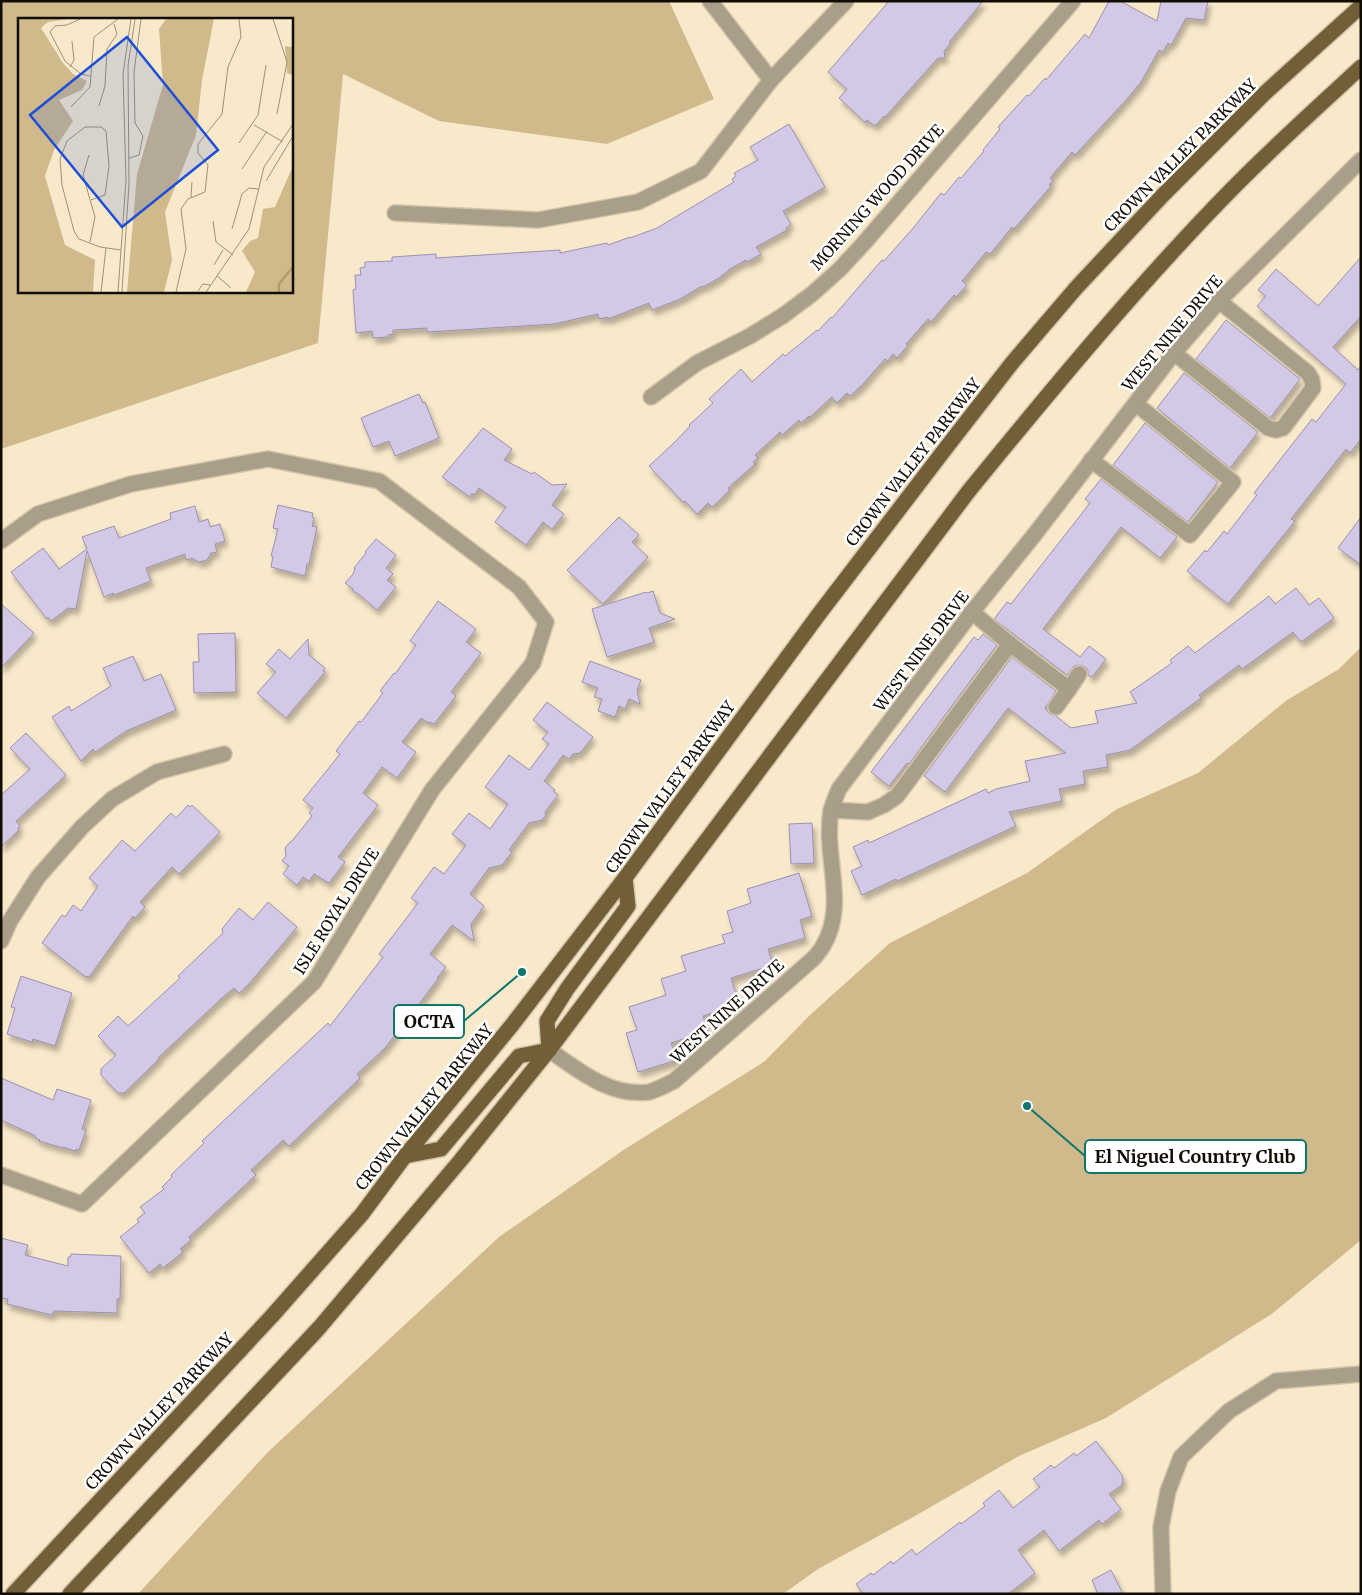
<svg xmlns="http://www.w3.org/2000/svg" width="1362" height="1595" viewBox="0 0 1362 1595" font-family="Merriweather,serif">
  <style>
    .green { fill: #d0ba8c; fill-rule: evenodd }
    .building { fill: #d3c8e6; stroke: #9b91ad; filter: url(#shadow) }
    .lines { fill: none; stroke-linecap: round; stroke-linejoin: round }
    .minor-casing { stroke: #d3c6ab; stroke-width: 18 }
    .major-casing { stroke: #d3c6ab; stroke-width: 18 }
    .minor { stroke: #a99e89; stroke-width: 15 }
    .major { stroke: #725f37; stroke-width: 15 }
    .labels { text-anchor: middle; stroke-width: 5; stroke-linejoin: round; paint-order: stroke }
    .street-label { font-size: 16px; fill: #110c04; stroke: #fff }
    .inset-river { fill: none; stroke: #b49c6a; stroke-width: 2.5 }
    .inset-road { fill: none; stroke: #9c917b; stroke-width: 1 }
    .view { fill: #1d4ed8; fill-opacity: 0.15; stroke: #1d4ed8; stroke-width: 2.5 }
    .inset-edge { fill: none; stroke: #110c04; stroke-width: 2.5 }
    .leader { fill: none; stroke: #0f766e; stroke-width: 2 }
    .callout-dot { fill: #0f766e; stroke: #fff; stroke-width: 2 }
    .callout { fill: #fff; stroke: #0f766e; stroke-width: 2 }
    .callout-label { font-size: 18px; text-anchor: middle; font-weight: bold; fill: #110c04 }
  </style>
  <defs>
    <filter id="shadow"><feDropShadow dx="3" dy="5.5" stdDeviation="2.5" flood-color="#0004"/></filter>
  </defs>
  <rect width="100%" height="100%" fill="#f8e9cb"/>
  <g class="green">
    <path d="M1 1H669L714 99 607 144 439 121 343 74 318 343 1 449ZM19 19H291V291H19Z"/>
    <polygon points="1361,647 1361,1240 1273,1313 1106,1418 1019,1456 915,1516 818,1569 783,1594 138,1594 268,1452 499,1237 622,1151 765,1061 810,1015 890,943 1027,873 1117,809 1198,773 1287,700 1339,669"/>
  </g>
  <g class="building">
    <polygon points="889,1 983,1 950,41 950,44 944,51 945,58 938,58 885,117 884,116 875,126 867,120 865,122 839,98 847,89 828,72"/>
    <polygon points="1109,1 1120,1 1157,21 1161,1 1208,1 1204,20 1186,18 1171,45 1168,43 1163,52 1159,50 1141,82 1127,99 1075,155 1072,152 1050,178 1053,180 1049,185 1051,186 1014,229 1012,227 990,254 986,252 962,281 967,285 956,297 954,295 931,322 928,319 906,344 908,345 897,358 893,354 888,361 885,359 862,385 850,396 847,393 837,403 832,397 810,417 809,416 801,423 799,420 782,435 780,432 755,455 758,458 753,462 755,464 728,488 730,490 712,507 708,503 697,514 685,501 683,502 649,466 676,441 690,426 689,425 713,403 709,399 741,369 752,382 783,354 785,356 817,330 818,331 831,317 832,318 882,260 884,261 914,227 941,193 944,195 959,177 961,178 984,151 983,150 1000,129 998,127 1027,95 1029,96 1045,78 1046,80 1085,34 1089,38"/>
    <polygon points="789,124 825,187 783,211 791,224 786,228 787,230 756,247 761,254 747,262 746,260 730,269 719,278 703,287 702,286 680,299 652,310 649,303 608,319 608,317 599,319 598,314 554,324 427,332 427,328 393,330 393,334 388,335 388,337 373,338 372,331 356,333 353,290 356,289 355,275 361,275 360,268 365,267 365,262 392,261 392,257 436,254 436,258 560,250 560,253 607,243 608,245 630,237 630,238 657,228 734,182 732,179 736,176 734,173 758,160 750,147"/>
    <polygon points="1361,257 1361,316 1333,347 1358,370 1361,366 1361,439 1350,453 1346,449 1291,519 1295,521 1228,604 1187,571 1205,550 1207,552 1224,531 1227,534 1257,495 1254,493 1312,419 1316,422 1346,384 1257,306 1266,296 1258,290 1276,269 1318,306"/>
    <polygon points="1226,320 1300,379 1270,418 1196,359"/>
    <polygon points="1184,373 1258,432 1230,468 1157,408"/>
    <polygon points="419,394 423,403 425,402 439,438 395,456 389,441 373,447 361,418"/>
    <polygon points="1145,423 1218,482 1188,522 1113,465"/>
    <polygon points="483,428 512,449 504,460 532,474 534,472 552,485 567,484 552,505 564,514 552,529 543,522 526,545 495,522 506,507 479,488 474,495 472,493 470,497 442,477"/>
    <polygon points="1101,479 1177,537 1160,558 1121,527 1043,629 1080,657 1089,646 1106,659 1092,677 1088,675 1088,670 1085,667 1080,665 1074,666 1067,675 994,619 1007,602 1011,604 1090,503 1085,499"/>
    <polygon points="278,505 313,513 312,517 314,518 312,526 317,527 309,564 307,564 305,576 271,567 273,556 271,556 278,529 273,528"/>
    <polygon points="195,506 199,522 208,519 210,527 220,524 225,541 215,544 217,552 211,553 207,560 199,562 192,558 186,560 185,554 146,568 151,581 114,595 113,593 104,597 87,551 76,609 68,608 51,621 48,617 47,619 11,572 43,548 59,569 87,549 82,537 114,526 119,538 171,519 170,513"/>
    <polygon points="619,517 639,535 632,542 648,557 603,604 567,570"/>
    <polygon points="1361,517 1361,565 1338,548"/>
    <polygon points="376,539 396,555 386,568 393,574 387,580 396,587 377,610 361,596 353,591 353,589 345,583 353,574 355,569 354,568 366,553 365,552"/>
    <polygon points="1296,588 1309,605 1319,598 1334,618 1301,642 1293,632 1242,669 1239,665 1199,695 1201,698 1130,750 1106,755 1108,767 1083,771 1085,784 1059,789 1062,801 1009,812 1016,826 897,881 896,879 862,895 851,871 862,866 853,847 868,840 869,843 986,789 988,793 996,789 1030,781 1025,761 1066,753 1008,708 945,792 924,776 1012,657 1056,691 1045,708 1050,714 1056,716 1071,728 1098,723 1095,711 1137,703 1130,692 1172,663 1170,660 1188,646 1195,653 1269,596 1275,604"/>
    <polygon points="653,591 660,613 675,619 649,628 654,642 607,657 592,609 646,592 647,593"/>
    <polygon points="438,601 476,629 466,642 481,653 451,692 456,696 434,724 430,722 429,723 421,718 402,742 416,752 397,778 382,767 363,793 378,805 338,857 345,862 329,883 314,874 309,881 303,877 297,885 283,874 289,866 282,861 286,856 285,848 290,842 292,841 312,816 309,813 313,808 303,800 340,754 336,751 359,721 361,722 383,693 380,691 394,673 395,674 416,645 410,641"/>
    <polygon points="1,604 34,633 1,668"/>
    <polygon points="235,633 236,692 194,693 193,662 199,662 198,634"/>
    <polygon points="983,634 997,645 909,764 907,763 889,786 871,772 974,637 978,640"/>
    <polygon points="308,639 309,655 325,668 323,671 325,672 286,718 257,693 276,672 266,664 279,649 290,659"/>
    <polygon points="133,656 144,681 161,674 176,710 126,731 95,752 93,749 81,761 52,717 69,706 71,711 111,686 103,668"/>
    <polygon points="590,661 641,680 637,690 640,704 629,699 625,709 619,706 615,717 598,711 602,699 594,697 598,688 582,682"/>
    <polygon points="547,702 593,737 580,753 573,754 569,759 563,755 544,781 555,790 553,791 558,795 545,812 546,815 542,820 529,823 509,850 512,852 502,865 489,868 470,894 484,906 471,924 474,941 452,925 430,954 446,967 437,978 438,979 385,1048 357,1074 360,1078 289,1146 283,1140 251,1170 256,1175 189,1237 191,1240 180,1249 183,1252 163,1268 160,1264 149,1273 120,1237 139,1222 137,1219 145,1213 140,1207 164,1189 162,1187 172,1177 171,1175 204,1143 202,1141 328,1023 330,1026 383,957 379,954 418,903 411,898 434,867 444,874 466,845 452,834 469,813 490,829 508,804 485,787 509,755 529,770 549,744 542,739 548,732 533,720"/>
    <polygon points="26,733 66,775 16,821 20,826 18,828 19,830 1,847 1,795 30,769 10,748"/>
    <polygon points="188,805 190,807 192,805 220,832 179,874 172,867 140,902 145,907 135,918 133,916 89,977 87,976 86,977 42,943 62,915 65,917 73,905 81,911 98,886 89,878 122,840 135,851 171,813 176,818"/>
    <polygon points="812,823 814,863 791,864 789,824"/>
    <polygon points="799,873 812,916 800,920 805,938 768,949 773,965 731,978 739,1004 703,1016 708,1031 671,1043 677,1060 638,1072 626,1033 637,1030 629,1007 666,995 661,979 686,971 681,956 725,943 722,935 733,932 727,911 751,903 747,889"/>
    <polygon points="268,902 297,927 248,985 239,993 234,988 223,997 158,1058 159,1059 124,1093 118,1093 101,1075 101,1069 116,1055 98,1036 118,1016 128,1026 180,978 178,976 223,933 222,929 239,908 253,920"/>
    <polygon points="21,976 72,993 55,1046 33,1039 32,1042 7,1034 15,1008 11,1007"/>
    <polygon points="1,1078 53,1100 57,1089 91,1100 82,1129 86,1130 79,1150 76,1149 75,1151 63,1147 63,1148 39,1141 40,1140 35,1138 36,1136 1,1120"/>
    <polygon points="1,1238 28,1245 25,1255 68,1266 68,1257 70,1257 71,1254 121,1256 120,1299 117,1299 117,1313 54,1311 52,1315 7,1304 8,1299 1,1298"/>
    <polygon points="1096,1441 1122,1475 1123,1480 1122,1485 1109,1494 1121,1509 1102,1524 1099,1520 1059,1551 1044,1530 1018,1550 1035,1573 1008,1594 863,1594 856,1584 871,1573 873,1575 891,1561 893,1564 912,1549 916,1555 960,1522 961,1524 985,1506 983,1503 999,1490 1013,1508 1040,1487 1033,1479 1051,1465 1054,1468 1074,1453 1076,1456"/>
    <polygon points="1111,1570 1123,1594 1098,1594 1092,1580"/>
  </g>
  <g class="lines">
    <defs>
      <g id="minor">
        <polyline points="710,1 771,80"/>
        <polyline points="395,213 538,220 638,202 701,171 771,80 846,1"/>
        <polyline points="1174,353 1268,428 1276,430 1283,428 1313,388 1312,380 1308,373 1219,301"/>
        <polyline points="651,397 697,363 750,336 784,315 812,294 840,269 864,243 1073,1"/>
        <polyline points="1091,460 1190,535 1233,482 1136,404"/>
        <polyline points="1,541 38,514 131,484 268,459 379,481 519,587 546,622 533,663 432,790 314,982 82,1204 1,1175"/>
        <polyline points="1010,644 1069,689 1056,707"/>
        <polyline points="1069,689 1079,674"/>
        <polyline points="831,810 868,812 884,805 897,796 1010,644 972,612"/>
        <polyline points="1,941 10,921 38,877 82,827 112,799 157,772 224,754"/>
        <path d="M549 1050C580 1071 610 1097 649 1092 657 1090 666 1085 674 1081L814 958C817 954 821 950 823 946 848 905 823 855 831 811 833 803 836 796 839 789L972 612 1035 534 1174 353 1219 301 1361 160"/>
        <polyline points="1163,1594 1161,1527 1168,1491 1181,1457 1229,1411 1276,1381 1361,1374"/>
      </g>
      <g id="major">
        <polyline points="549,1050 547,1021 567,989 628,906 625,878"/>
        <polyline points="405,1156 441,1149 519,1056 549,1050"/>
        <polyline points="13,1594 272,1316 362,1214 405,1156 512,1025 625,878 819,614 949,444 1012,363 1076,288 1163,195 1265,93 1361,6"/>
        <path d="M70 1594 319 1328 460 1161 549 1050 968 492C1052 389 1138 285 1231 190 1273 147 1317 108 1361 67"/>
      </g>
    </defs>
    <use href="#minor" class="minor-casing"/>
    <use href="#major" class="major-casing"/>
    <use href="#minor" class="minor"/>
    <use href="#major" class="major"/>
  </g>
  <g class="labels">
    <g class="street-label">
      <text transform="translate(1180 155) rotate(-45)" y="6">CROWN VALLEY PARKWAY</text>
      <text transform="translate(877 197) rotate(-48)" y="6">MORNING WOOD DRIVE</text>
      <text transform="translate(1172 333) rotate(-50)" y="6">WEST NINE DRIVE</text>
      <text transform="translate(913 462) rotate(-52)" y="6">CROWN VALLEY PARKWAY</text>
      <text transform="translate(921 651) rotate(-53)" y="6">WEST NINE DRIVE</text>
      <text transform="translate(670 787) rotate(-54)" y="6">CROWN VALLEY PARKWAY</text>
      <text transform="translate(336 911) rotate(-58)" y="6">ISLE ROYAL DRIVE</text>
      <text transform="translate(727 1011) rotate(-42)" y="6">WEST NINE DRIVE</text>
      <text transform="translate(424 1107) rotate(-51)" y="6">CROWN VALLEY PARKWAY</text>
      <text transform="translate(159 1411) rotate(-47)" y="6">CROWN VALLEY PARKWAY</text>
    </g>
  </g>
  <g transform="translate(18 18)">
    <rect width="275" height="275" fill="#f8e9cb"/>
    <path d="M0 1H50L30 4 23 10 45 45 55 56 69 63 64 72 41 82 55 103 36 132 27 158 47 227 77 242 75 274H0ZM148 1H196L184 62 178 117 147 194 154 242 146 274H109L119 156 145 67 141 11ZM267 28 275 29V57L269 55ZM275 148V274H228L237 254 224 233 232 223 240 220 245 191 257 189Z" fill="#d0ba8c"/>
    <path class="inset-river" d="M261 274V266L275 249"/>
    <path class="inset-road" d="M62 1 49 7 37 8 32 14 47 43 63 56 72 58M255 1 269 44 259 96M52 49 56 42 54 23M81 88 87 68 89 31 99 16 96 6M53 89 72 69 76 19 100 1M236 107 265 124M221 125 240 97 248 47M71 137 65 157 77 199 72 224M111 140 121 137 125 118 117 105 116 54 123 1M224 151 249 113M248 163 275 118M173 179 174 164M73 182 87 177 91 148 88 113 83 109H67L49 123 42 141 44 167 56 213 61 221 82 229 103 232M195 203 198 224 215 237M214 211 224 176 231 170 240 171M196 247 205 232M199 258 213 270M180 273 185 266 192 267M83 274 88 230M100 274 108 162 105 56 113 1M104 274 111 166 110 48 117 1M158 274 168 231 163 191 170 181 187 174 190 147 180 135V126L204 96 210 49 223 19 221 1M188 274 231 211 246 149 275 106"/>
    <path class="view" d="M109 19 200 132 104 209 12 97Z"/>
    <rect width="275" height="275" class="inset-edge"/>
  </g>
  <path class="leader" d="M522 972L464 1021M1027 1106L1085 1156"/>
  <g class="callout-dot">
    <circle cx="522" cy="972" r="5"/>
    <circle cx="1027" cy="1106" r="5"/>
  </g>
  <g class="callout">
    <rect x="394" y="1005" width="70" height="33" rx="5"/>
    <rect x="1085" y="1140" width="221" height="33" rx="5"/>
  </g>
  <g class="callout-label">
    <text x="429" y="1028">OCTA</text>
    <text x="1195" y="1163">El Niguel Country Club</text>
  </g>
  <rect width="1362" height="1595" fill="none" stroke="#110c04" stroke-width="5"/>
</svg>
